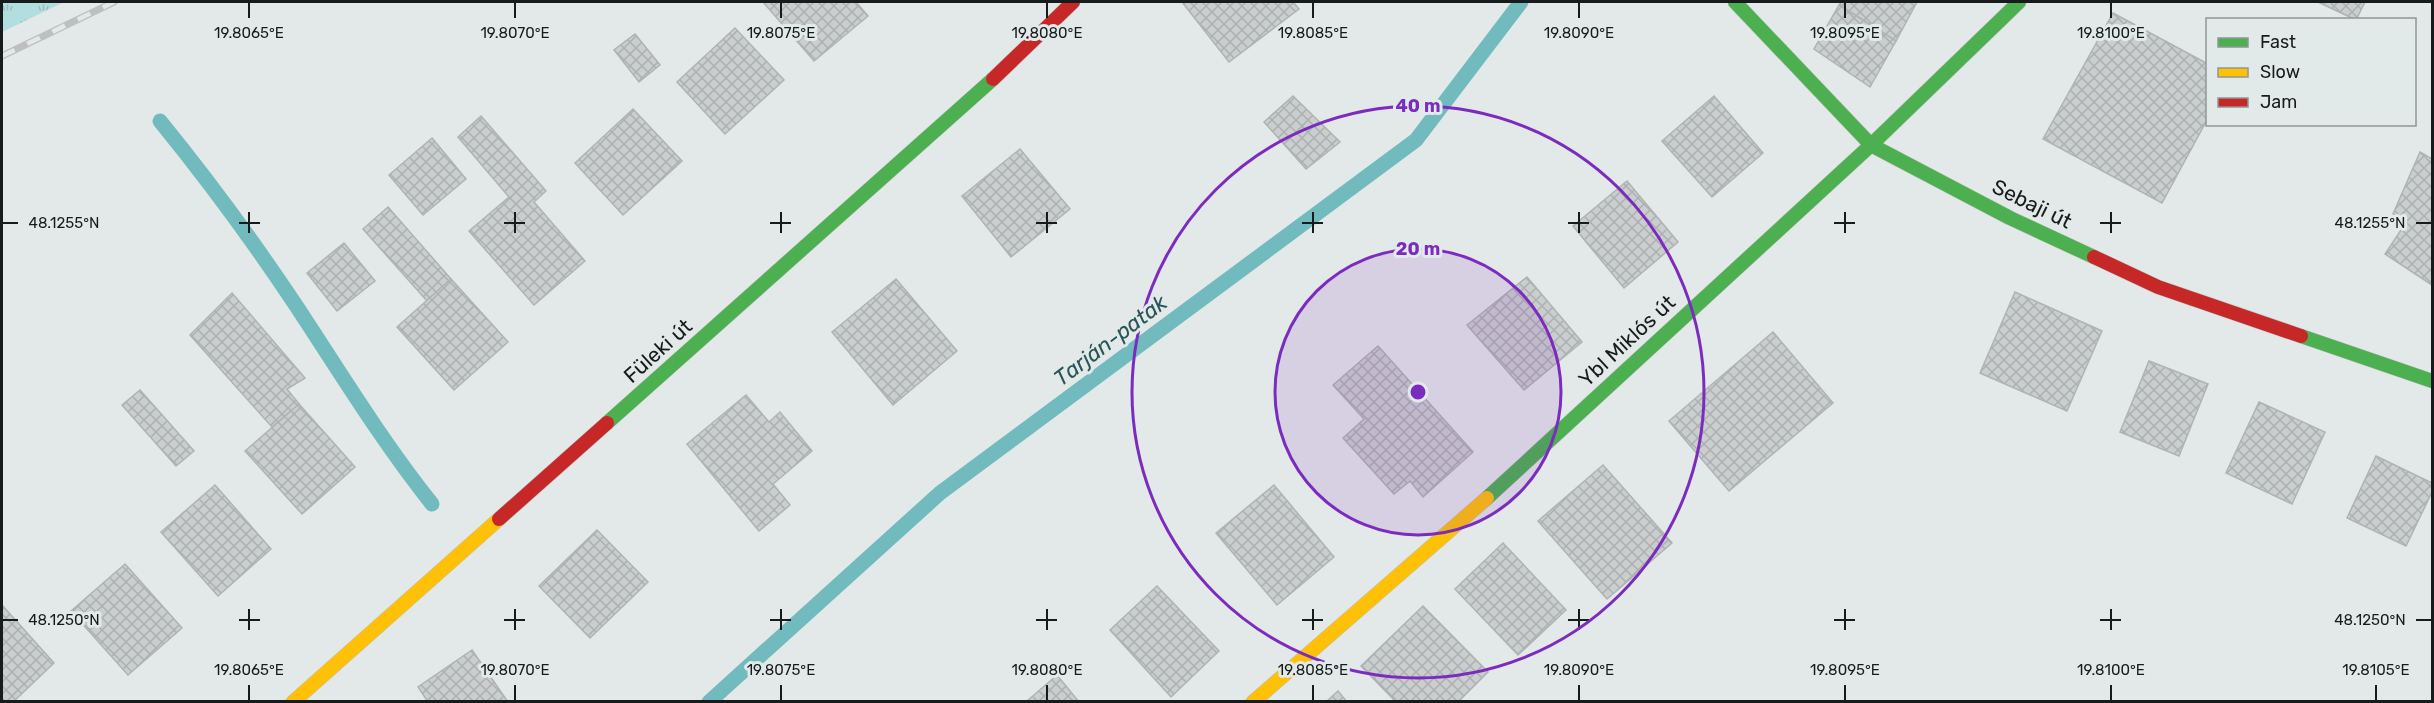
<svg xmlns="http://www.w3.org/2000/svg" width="2434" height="703" viewBox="0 0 2434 703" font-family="Rubik,sans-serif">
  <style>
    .grass { fill: url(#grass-tufts) }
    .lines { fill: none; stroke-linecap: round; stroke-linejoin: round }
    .stream { stroke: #71babd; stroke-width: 15 }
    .building { fill: url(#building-cross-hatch); stroke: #afb3b3; stroke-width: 1.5 }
    .fast-casing { stroke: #bdc0c0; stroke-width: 15 }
    .slow-casing { stroke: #bdc0c0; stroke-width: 15 }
    .jam-casing { stroke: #bdc0c0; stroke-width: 15 }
    .fast { stroke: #4caf50; stroke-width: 14 }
    .slow { stroke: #ffc107; stroke-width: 14 }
    .jam { stroke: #c62828; stroke-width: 14 }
    .rail-casing { stroke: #bec0c0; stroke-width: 7 }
    .rail { stroke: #e2e9e9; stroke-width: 4.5; stroke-dasharray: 14; stroke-linecap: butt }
    .ticks { fill: none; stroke: #181b1b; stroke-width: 2 }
    .ring { fill: none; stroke: #7b2cbf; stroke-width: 3 }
    .labels { text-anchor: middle; stroke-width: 6; stroke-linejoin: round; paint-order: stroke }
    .street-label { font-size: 21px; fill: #181b1b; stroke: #e2e9e9 }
    .water-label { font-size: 22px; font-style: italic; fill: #295557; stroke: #e2e9e9 }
    .ticks-label { font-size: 15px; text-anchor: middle; fill: #181b1b; stroke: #e2e9e9; stroke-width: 6; stroke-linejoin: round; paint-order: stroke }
    .centre { fill: #7b2cbf; stroke: #e2e9e9; stroke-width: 3 }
    .ring-label { font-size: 18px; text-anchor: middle; font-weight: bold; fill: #7b2cbf; stroke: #e2e9e9; stroke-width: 6; stroke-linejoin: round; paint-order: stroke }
  </style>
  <defs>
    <pattern id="grass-tufts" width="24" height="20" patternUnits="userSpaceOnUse" patternTransform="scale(1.5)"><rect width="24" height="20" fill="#b2dedf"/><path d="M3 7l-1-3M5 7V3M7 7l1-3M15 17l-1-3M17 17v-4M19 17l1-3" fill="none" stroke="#98bebf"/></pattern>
    <pattern id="building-cross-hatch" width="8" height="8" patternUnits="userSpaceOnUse" patternTransform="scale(1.5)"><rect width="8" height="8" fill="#cacece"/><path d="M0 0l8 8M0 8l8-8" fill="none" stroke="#adb0b0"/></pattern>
  </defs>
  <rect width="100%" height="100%" fill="#e3e8e8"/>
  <polygon class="grass" points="2,2 64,2 2,32"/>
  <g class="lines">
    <g class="stream">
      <path d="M160 121C208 180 253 241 295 304 340 372 381 440 432 504"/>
      <polyline points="709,702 940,493 1416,140 1521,2"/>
    </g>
  </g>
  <g class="building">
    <polygon points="763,2 856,2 868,16 814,61"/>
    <polygon points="1182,2 1293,2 1299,9 1229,62"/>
    <polygon points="1841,2 1917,2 1896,41 1839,5"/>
    <polygon points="2318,2 2365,2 2356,20"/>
    <polygon points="1839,5 1896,41 1870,87 1814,49"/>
    <polygon points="2113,13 2208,64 2208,118 2162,203 2043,139"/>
    <polygon points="735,28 784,80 725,134 677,82"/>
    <polygon points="635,34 660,65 639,82 614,50"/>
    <polygon points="1293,96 1340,142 1306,169 1264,122"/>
    <polygon points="1714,96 1763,153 1712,197 1662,141"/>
    <polygon points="633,109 682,161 623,215 575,163"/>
    <polygon points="481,116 546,191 534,202 585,261 534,305 469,231 509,197 458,137"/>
    <polygon points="432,138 466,179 423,215 389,175"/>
    <polygon points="1020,149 1070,209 1011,257 962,196"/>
    <polygon points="2420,152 2432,159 2432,285 2385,254 2407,221 2393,214"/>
    <polygon points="1627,181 1678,242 1624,288 1573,226"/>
    <polygon points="388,207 451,279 427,301 363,229"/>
    <polygon points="344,243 375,281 337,311 307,273"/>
    <polygon points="1527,277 1582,342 1524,390 1467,325"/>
    <polygon points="451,279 508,342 454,390 397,327"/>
    <polygon points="896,279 957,351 893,405 832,332"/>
    <polygon points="2015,292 2102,331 2067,411 1980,373"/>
    <polygon points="232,293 305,378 287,389 299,404 272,427 190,335"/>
    <polygon points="1773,332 1833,403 1729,491 1669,421"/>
    <polygon points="1378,346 1473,452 1423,497 1410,481 1394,494 1343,438 1364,419 1333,385"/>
    <polygon points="2149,361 2208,384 2179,456 2120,432"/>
    <polygon points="140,390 194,451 176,466 122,405"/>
    <polygon points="746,395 769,422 780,412 812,451 773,484 790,505 759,531 687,444"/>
    <polygon points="2259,402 2325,432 2292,504 2226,473"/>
    <polygon points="299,404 355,467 302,514 245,451"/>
    <polygon points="2376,456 2432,483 2432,492 2406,546 2347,518"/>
    <polygon points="1603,465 1672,543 1607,599 1538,521"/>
    <polygon points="215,485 271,549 218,596 161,532"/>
    <polygon points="1274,485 1334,557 1277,605 1216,533"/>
    <polygon points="597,530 648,582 590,638 539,586"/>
    <polygon points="1503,543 1566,610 1518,655 1455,589"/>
    <polygon points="125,564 182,628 128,675 71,611"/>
    <polygon points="1157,586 1219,651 1171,697 1110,630"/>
    <polygon points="2,605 54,663 13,702 2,702"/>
    <polygon points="1423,606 1488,672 1458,702 1396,702 1361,666"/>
    <polygon points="472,650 508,702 428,702 418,687"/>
    <polygon points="1057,675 1079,702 1026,702"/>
    <polygon points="1338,691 1347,702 1326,702"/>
  </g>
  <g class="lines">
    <defs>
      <g id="fast">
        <polyline points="1735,2 1871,145 2010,218 2094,257"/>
        <polyline points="2301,336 2432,381"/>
        <polyline points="607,423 993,79"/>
        <polyline points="1487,498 1871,145 2019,2"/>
      </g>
      <g id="slow">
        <polyline points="293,702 499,519"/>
        <polyline points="1253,702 1487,498"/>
      </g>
      <g id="jam">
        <polyline points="993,79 1073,2"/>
        <polyline points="2094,257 2158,287 2301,336"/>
        <polyline points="499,519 607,423"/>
      </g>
    </defs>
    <use href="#fast" class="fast-casing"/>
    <use href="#slow" class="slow-casing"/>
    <use href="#jam" class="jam-casing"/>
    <use href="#fast" class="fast"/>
    <use href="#slow" class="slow"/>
    <use href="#jam" class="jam"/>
    <defs>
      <polyline id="rail" points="2,56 114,2"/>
    </defs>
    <use href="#rail" class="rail-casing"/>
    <use href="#rail" class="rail"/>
  </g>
  <path class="ticks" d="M249 3V18M515 3V18M781 3V18M1047 3V18M1313 3V18M1579 3V18M1845 3V18M2111 3V18M249 212V233M515 212V233M781 212V233M1047 212V233M1313 212V233M1579 212V233M1845 212V233M2111 212V233M3 223H18M239 223H260M504 223H525M770 223H791M1036 223H1057M1302 223H1323M1568 223H1589M1834 223H1855M2100 223H2121M2416 223H2431M249 609V630M515 609V630M781 609V630M1047 609V630M1313 609V630M1579 609V630M1845 609V630M2111 609V630M3 620H18M239 620H260M504 620H525M770 620H791M1036 620H1057M1302 620H1323M1568 620H1589M1834 620H1855M2100 620H2121M2416 620H2431M249 685V700M515 685V700M781 685V700M1047 685V700M1313 685V700M1579 685V700M1845 685V700M2111 685V700M2376 685V700"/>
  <circle cx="1418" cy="392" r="143" fill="#7b2cbf" fill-opacity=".12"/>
  <g class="ring">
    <circle cx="1418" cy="392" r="143"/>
    <circle cx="1418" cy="392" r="286"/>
  </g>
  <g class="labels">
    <g class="street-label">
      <text transform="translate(2032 204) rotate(26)" y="7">Sebaji út</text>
      <text transform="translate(1627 341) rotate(-43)" y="7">Ybl Miklós út</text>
      <text transform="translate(658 351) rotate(-42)" y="7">Füleki út</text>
    </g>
    <g class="water-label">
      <text transform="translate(1110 340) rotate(-37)" y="8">Tarján-patak</text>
    </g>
  </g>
  <g class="ticks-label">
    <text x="249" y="38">19.8065°E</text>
    <text x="515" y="38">19.8070°E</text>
    <text x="781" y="38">19.8075°E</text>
    <text x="1047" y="38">19.8080°E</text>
    <text x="1313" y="38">19.8085°E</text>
    <text x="1579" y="38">19.8090°E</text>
    <text x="1845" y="38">19.8095°E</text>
    <text x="2111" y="38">19.8100°E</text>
    <text x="64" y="228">48.1255°N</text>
    <text x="2370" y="228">48.1255°N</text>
    <text x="64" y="625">48.1250°N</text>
    <text x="2370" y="625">48.1250°N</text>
    <text x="249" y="675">19.8065°E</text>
    <text x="515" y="675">19.8070°E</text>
    <text x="781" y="675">19.8075°E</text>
    <text x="1047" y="675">19.8080°E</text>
    <text x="1313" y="675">19.8085°E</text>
    <text x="1579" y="675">19.8090°E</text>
    <text x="1845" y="675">19.8095°E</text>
    <text x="2111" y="675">19.8100°E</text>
    <text x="2376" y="675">19.8105°E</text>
  </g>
  <circle cx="1418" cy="392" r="9" class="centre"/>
  <g class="ring-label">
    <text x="1418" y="112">40 m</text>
    <text x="1418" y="255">20 m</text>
  </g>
  <rect width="2434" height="703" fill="none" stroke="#181b1b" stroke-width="6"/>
  <rect x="2206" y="18" width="210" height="108" fill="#e2e9e9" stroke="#919797" stroke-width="1.5"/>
  <rect x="2218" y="38" width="30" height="9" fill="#4caf50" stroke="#919797" stroke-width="1.5"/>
  <text x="2260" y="48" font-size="18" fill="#181b1b">Fast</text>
  <rect x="2218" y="68" width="30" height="9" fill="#ffc107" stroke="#919797" stroke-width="1.5"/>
  <text x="2260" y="78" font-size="18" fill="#181b1b">Slow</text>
  <rect x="2218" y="98" width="30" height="9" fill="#c62828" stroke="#919797" stroke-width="1.5"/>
  <text x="2260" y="108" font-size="18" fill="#181b1b">Jam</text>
</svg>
